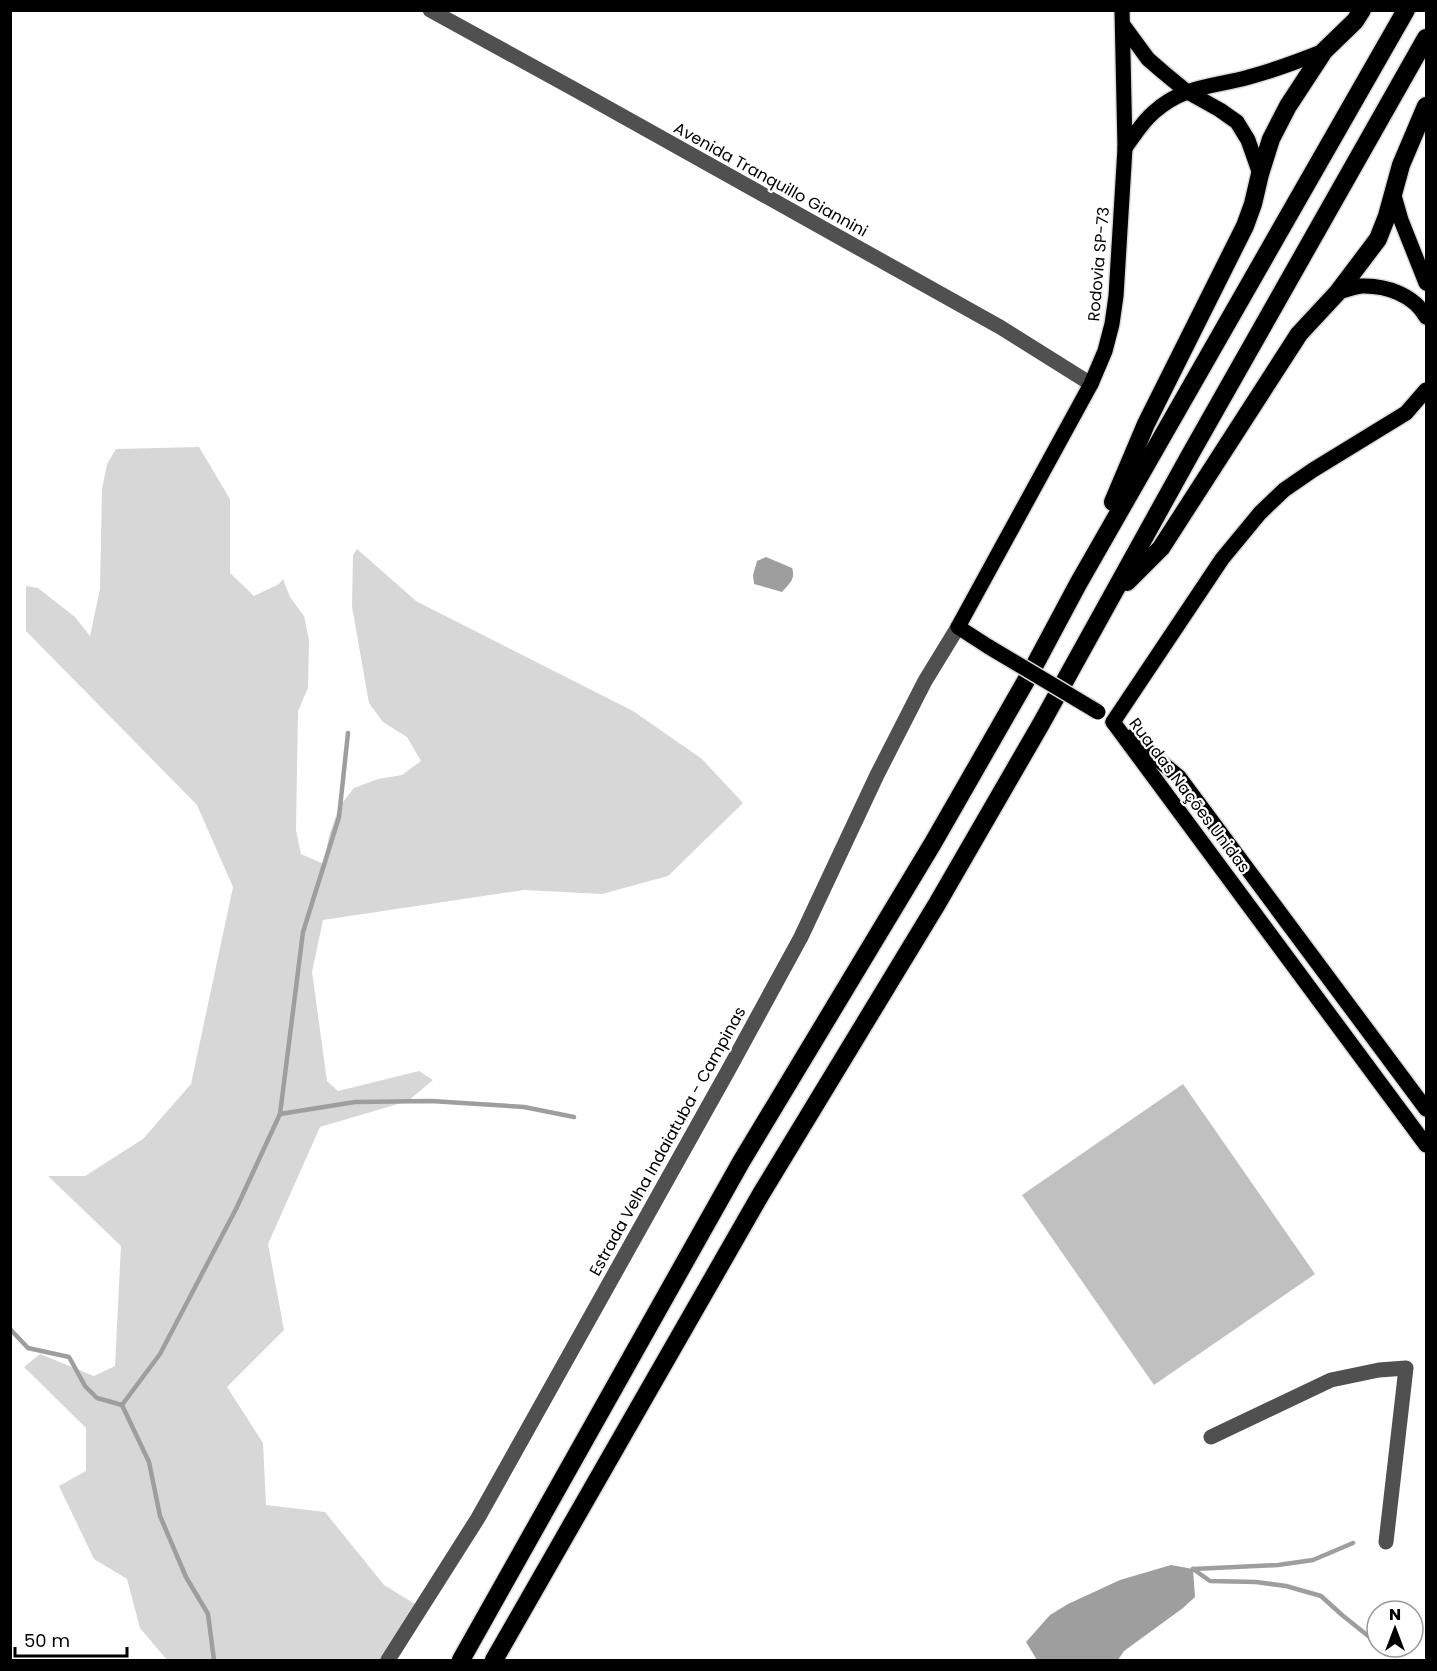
<svg xmlns="http://www.w3.org/2000/svg" width="1437" height="1671" viewBox="0 0 1437 1671" font-family="Poppins,sans-serif">
  <style>
    .green { fill: #d7d7d7 }
    .water { fill: #9e9e9e }
    .lines { fill: none; stroke-linecap: round; stroke-linejoin: round }
    .stream { stroke: #9e9e9e; stroke-width: 4.5 }
    .building { fill: #c0c0c0 }
    .major-casing { stroke: #dbdbdb; stroke-width: 18 }
    .highway-casing { stroke: #dbdbdb; stroke-width: 21 }
    .minor { stroke: #505050; stroke-width: 15 }
    .major { stroke: #000; stroke-width: 15 }
    .highway { stroke: #000; stroke-width: 18 }
    .major-bridge-casing { stroke: #dbdbdb; stroke-width: 18; stroke-linecap: butt }
    .major-bridge { stroke: #000; stroke-width: 15 }
    .labels { text-anchor: middle; stroke-width: 4.5; stroke-linejoin: round; paint-order: stroke }
    .street-label { font-size: 16px; fill: #000; stroke: #fff }
  </style>
  <rect width="100%" height="100%" fill="#fff"/>
  <polygon class="green" points="199,447 230,499 230,573 254,596 279,584 283,579 290,597 304,616 309,640 308,688 298,711 296,830 301,854 324,864 329,836 339,807 354,788 378,779 402,775 421,761 407,737 383,722 369,703 352,607 353,555 357,549 416,601 633,711 702,759 743,803 668,876 602,894 524,890 323,920 312,972 327,1081 338,1091 419,1071 433,1080 408,1101 320,1127 268,1244 284,1330 227,1387 263,1443 266,1505 325,1512 384,1585 418,1606 380,1660 167,1660 140,1628 127,1579 94,1559 59,1486 86,1471 86,1428 24,1367 40,1354 94,1376 115,1366 121,1246 48,1176 85,1176 143,1139 191,1084 233,887 197,805 26,631 26,586 38,588 75,617 90,636 100,589 102,489 107,464 116,449"/>
  <g class="water">
    <path d="M766 557 792 568C796 579 789 584 782 592L754 584 753 575 757 561Z"/>
    <polygon points="1171,1565 1193,1569 1195,1597 1183,1608 1124,1651 1118,1660 1037,1660 1026,1642 1050,1615 1068,1604 1120,1580"/>
  </g>
  <g class="lines">
    <g class="stream">
      <polyline points="280,1114 355,1102 431,1101 524,1107 574,1117"/>
      <polyline points="10,1329 28,1348 69,1357 85,1386 97,1398 122,1405 149,1462 160,1516 186,1577 208,1614 214,1660"/>
      <polyline points="122,1405 160,1354 236,1209 280,1114 303,932 339,817 348,733"/>
      <polyline points="1193,1569 1210,1581 1256,1582 1286,1586 1321,1596 1342,1615 1372,1639"/>
      <polyline points="1193,1569 1278,1565 1313,1560 1353,1543"/>
    </g>
  </g>
  <polygon class="building" points="1183,1084 1315,1274 1154,1385 1022,1195"/>
  <g class="lines">
    <defs>
      <g id="major">
        <polyline points="1123,25 1148,59 1163,72 1186,91 1220,110 1237,122 1248,140 1260,174"/>
        <path d="M1125 148C1134 136 1142 122 1154 112 1184 85 1214 87 1249 77 1275 70 1299 61 1324 51"/>
        <polyline points="1393,192 1401,220 1426,283"/>
        <path d="M1338 292C1346 290 1354 287 1361 286 1386 285 1414 295 1426 317"/>
        <polyline points="989,647 958,627 1091,384 1105,351 1112,324 1116,296 1125,148 1122,10"/>
        <polyline points="1113,722 1426,1145"/>
        <polyline points="1113,722 1222,559 1260,513 1284,490 1313,470 1406,413 1426,390"/>
        <polyline points="1131,737 1179,777 1426,1109"/>
      </g>
      <g id="highway">
        <polyline points="1113,502 1146,424 1245,226 1253,204 1260,174 1271,139 1288,106 1324,51 1355,21 1362,10"/>
        <polyline points="1127,582 1161,548 1299,334 1338,292 1378,239 1387,216 1401,165 1426,106"/>
        <polyline points="461,1660 741,1162 933,843 1031,672 1078,584 1406,10"/>
        <polyline points="494,1660 761,1194 937,904 1041,724 1191,453 1426,38"/>
      </g>
    </defs>
    <use href="#major" class="major-casing"/>
    <use href="#highway" class="highway-casing"/>
    <g class="minor">
      <polyline points="430,10 574,89 1000,327 1091,384"/>
      <polyline points="1211,1437 1331,1380 1379,1370 1406,1368 1386,1542"/>
      <polyline points="388,1660 478,1518 729,1069 801,937 877,775 925,681 958,627"/>
    </g>
    <use href="#major" class="major"/>
    <use href="#highway" class="highway"/>
    <defs>
      <polyline id="major-bridge" points="989,647 1098,712"/>
    </defs>
    <use href="#major-bridge" class="major-bridge-casing"/>
    <use href="#major-bridge" class="major-bridge"/>
  </g>
  <g class="labels">
    <g class="street-label">
      <text transform="translate(771 179) rotate(29)" y="6">Avenida Tranquillo Giannini</text>
      <text transform="translate(1098 264) rotate(-85)" y="6">Rodovia SP-73</text>
      <text transform="translate(1190 795) rotate(53)" y="6">Rua das Nações Unidas</text>
      <text transform="translate(667 1141) rotate(-61)" y="6">Estrada Velha Indaiatuba - Campinas</text>
    </g>
  </g>
  <rect width="1437" height="1671" fill="none" stroke="#000000" stroke-width="24"/>
  <g transform="translate(1395 1629)"><circle r="28" fill="#ffffff" stroke="#999999" stroke-width="1.5"/>
  <path d="M0-4.5L10 22L0 15L-10 22Z" fill="#000000"/>
  <text y="-9" font-size="16" font-weight="bold" text-anchor="middle" fill="#000000">N</text>
  </g>
  <path d="M15 1647v9h112v-9" fill="none" stroke="#000000" stroke-width="3"/>
  <text x="24" y="1647" font-size="18" fill="#000000" stroke="#ffffff" stroke-width="4.5" paint-order="stroke">50 m</text>
</svg>
